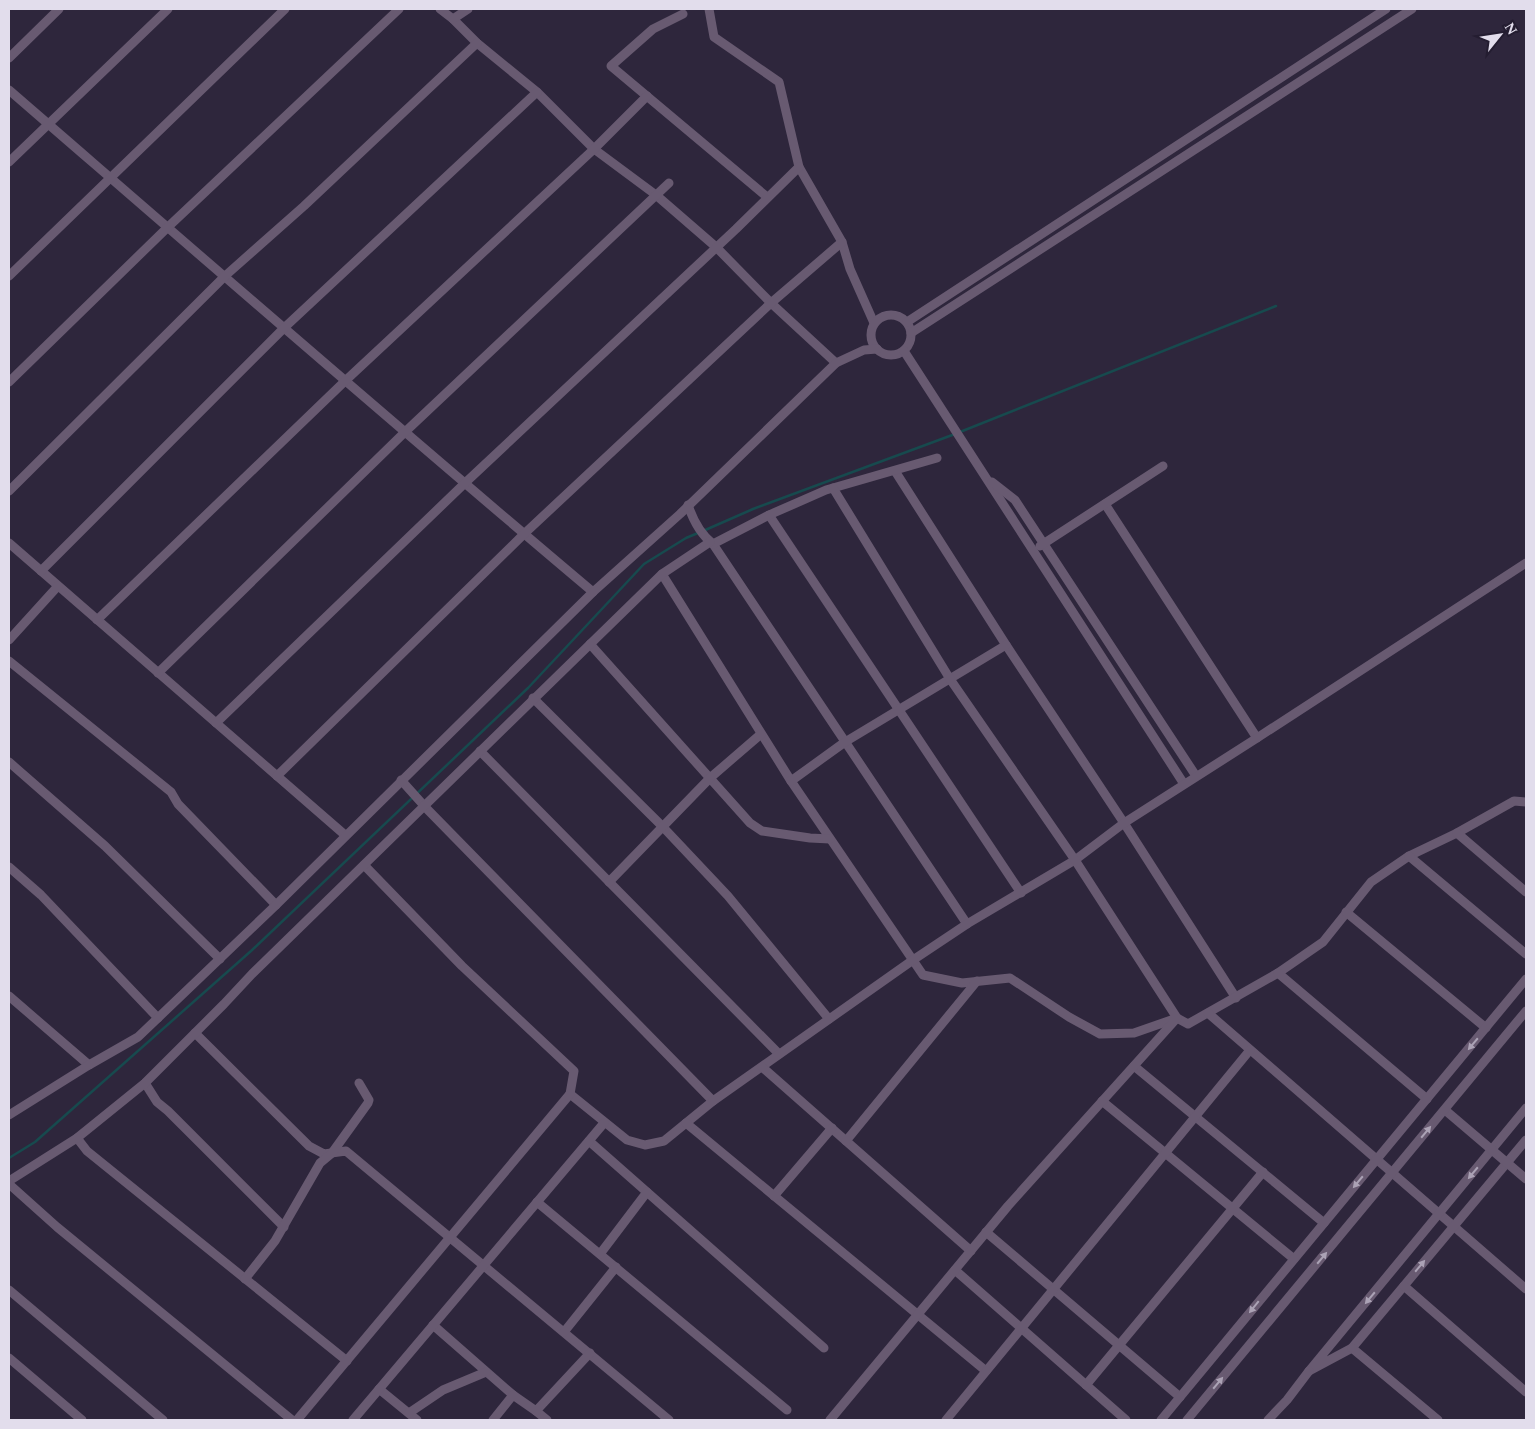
<svg xmlns="http://www.w3.org/2000/svg" width="1535" height="1429" viewBox="0 0 1535 1429" font-family="Spectral,serif">
  <style>
    .lines { fill: none; stroke-linecap: round; stroke-linejoin: round }
    .stream { stroke: #174a4e; stroke-width: 2.5 }
    .street { stroke: #685a71; stroke-width: 9 }
    .oneway { fill: #aba2b5 }
  </style>
  <rect width="100%" height="100%" fill="#2e263c"/>
  <g class="lines">
    <g class="stream">
      <polyline points="960,432 1276,306"/>
      <polyline points="703,531 753,509 955,434"/>
      <polyline points="9,1158 35,1142 251,951 528,688 644,564 686,538 698,533"/>
    </g>
    <g class="street">
      <polyline points="440,9 453,19 477,43 537,92 594,149 656,195 716,247 771,303 836,363"/>
      <polyline points="709,9 714,37 779,82 799,167 842,242 850,269 874,323"/>
      <polyline points="683,14 653,29 611,66 767,197"/>
      <polyline points="453,19 468,9"/>
      <polyline points="9,58 59,9"/>
      <path d="M9 90C203 258 397 427 593 592"/>
      <polyline points="9,162 168,9"/>
      <polyline points="9,276 285,9"/>
      <circle cx="891" cy="335" r="20"/>
      <polyline points="907,322 1386,9"/>
      <polyline points="911,333 1412,9"/>
      <polyline points="904,351 1184,784"/>
      <polyline points="9,382 168,227 399,9"/>
      <polyline points="895,471 1006,645 1124,823 1236,998"/>
      <polyline points="992,482 1015,500 1196,776"/>
      <polyline points="9,491 225,276 304,206 477,43"/>
      <polyline points="1105,504 1257,738"/>
      <path d="M688 505C693 520 700 534 713 544L967 924"/>
      <polyline points="769,515 1021,893"/>
      <polyline points="9,543 345,835"/>
      <polyline points="713,544 769,515 826,490 937,458"/>
      <polyline points="1040,546 1163,466"/>
      <polyline points="41,571 284,328 537,92"/>
      <polyline points="662,574 791,781 923,975 962,983 1010,978 1069,1017 1100,1034 1134,1033 1177,1018 1188,1024 1278,973 1323,942 1371,882 1409,856 1457,833 1514,801 1526,802"/>
      <polyline points="97,620 344,382 594,149 647,96"/>
      <polyline points="9,640 58,586"/>
      <polyline points="590,644 750,823 762,831 810,838 830,839"/>
      <polyline points="9,661 171,792 178,804 276,905"/>
      <polyline points="158,673 405,432 669,183"/>
      <polyline points="533,698 662,826 728,896 829,1019"/>
      <polyline points="216,723 465,483 736,229 799,167"/>
      <polyline points="480,751 779,1054"/>
      <polyline points="9,762 105,846 220,959"/>
      <polyline points="277,776 524,534 771,303 842,242"/>
      <polyline points="401,780 427,809 713,1101"/>
      <polyline points="791,781 845,742 1006,645"/>
      <polyline points="1457,833 1526,892"/>
      <polyline points="1409,856 1526,954"/>
      <polyline points="364,865 462,966 574,1071 570,1094 627,1140 645,1145 664,1141 713,1101 913,960 967,924 1075,860 1124,823 1257,738 1526,563"/>
      <polyline points="9,867 41,895 158,1018"/>
      <polyline points="609,882 710,778 761,734"/>
      <polyline points="1346,912 1486,1028"/>
      <polyline points="1278,973 1427,1099"/>
      <polyline points="9,996 89,1065"/>
      <polyline points="1208,1013 1526,1289"/>
      <polyline points="195,1033 309,1146 324,1154 346,1151 669,1420"/>
      <polyline points="1134,1066 1324,1223"/>
      <polyline points="762,1067 971,1251"/>
      <polyline points="145,1083 157,1102 168,1111 284,1227"/>
      <polyline points="1102,1101 1294,1259"/>
      <polyline points="1526,1108 1309,1371 1352,1348 1526,1140"/>
      <polyline points="1445,1110 1526,1179"/>
      <polyline points="9,1115 89,1065 138,1037 276,905 593,592 680,514 836,363 864,350 877,349"/>
      <polyline points="686,1123 986,1371"/>
      <polyline points="77,1138 87,1151 347,1361"/>
      <polyline points="589,1141 824,1348"/>
      <polyline points="846,1141 977,981"/>
      <polyline points="9,1181 77,1138 145,1083 224,1004 252,974 662,574 710,542"/>
      <polyline points="9,1184 57,1227 292,1420"/>
      <polyline points="774,1196 832,1128"/>
      <polyline points="537,1202 787,1410"/>
      <polyline points="986,1232 1180,1397"/>
      <polyline points="600,1254 647,1192"/>
      <polyline points="955,1270 1126,1420"/>
      <polyline points="245,1279 275,1241 320,1163 332,1153 368,1103 369,1100 359,1083"/>
      <polyline points="1404,1286 1526,1392"/>
      <polyline points="9,1290 163,1420"/>
      <polyline points="433,1325 513,1395"/>
      <polyline points="564,1332 616,1267"/>
      <polyline points="1352,1348 1438,1420"/>
      <polyline points="9,1358 82,1420"/>
      <polyline points="1086,1385 1263,1172"/>
      <polyline points="379,1389 417,1420"/>
      <polyline points="536,1411 547,1420"/>
      <polyline points="409,1413 443,1390 486,1372"/>
      <polyline points="297,1420 570,1094"/>
      <polyline points="353,1420 604,1123"/>
      <polyline points="493,1420 513,1395 536,1411 590,1353"/>
      <polyline points="830,1420 1008,1206 1177,1018 1075,860 950,679 833,488"/>
      <polyline points="946,1420 1250,1050"/>
      <polyline points="1161,1420 1526,979"/>
      <polyline points="1187,1420 1526,1011"/>
      <polyline points="1268,1420 1287,1400 1309,1371"/>
    </g>
  </g>
  <defs><path id="oneway-solid" d="M-6-.8H1V-3.2L6.5 0L1 3.2V.8H-6Z" transform="scale(1.25)"/></defs>
  <g class="oneway">
    <use href="#oneway-solid" transform="translate(1473 1044) rotate(130)"/>
    <use href="#oneway-solid" transform="translate(1426 1132) rotate(-50)"/>
    <use href="#oneway-solid" transform="translate(1473 1173) rotate(130)"/>
    <use href="#oneway-solid" transform="translate(1358 1182) rotate(130)"/>
    <use href="#oneway-solid" transform="translate(1322 1258) rotate(-50)"/>
    <use href="#oneway-solid" transform="translate(1420 1266) rotate(-50)"/>
    <use href="#oneway-solid" transform="translate(1370 1298) rotate(130)"/>
    <use href="#oneway-solid" transform="translate(1254 1307) rotate(129)"/>
    <use href="#oneway-solid" transform="translate(1218 1383) rotate(-50)"/>
  </g>
  <rect width="1535" height="1429" fill="none" stroke="#e2ddec" stroke-width="20"/>
  <g transform="translate(1500 35) rotate(60)" stroke="#241d31" stroke-width="4" paint-order="stroke">
  <path d="M0-4L9 19L0 12L-9 19Z" fill="#e2ddec"/>
  <text y="-8" font-size="14" font-weight="bold" text-anchor="middle" fill="#e2ddec">N</text>
  </g>
</svg>
